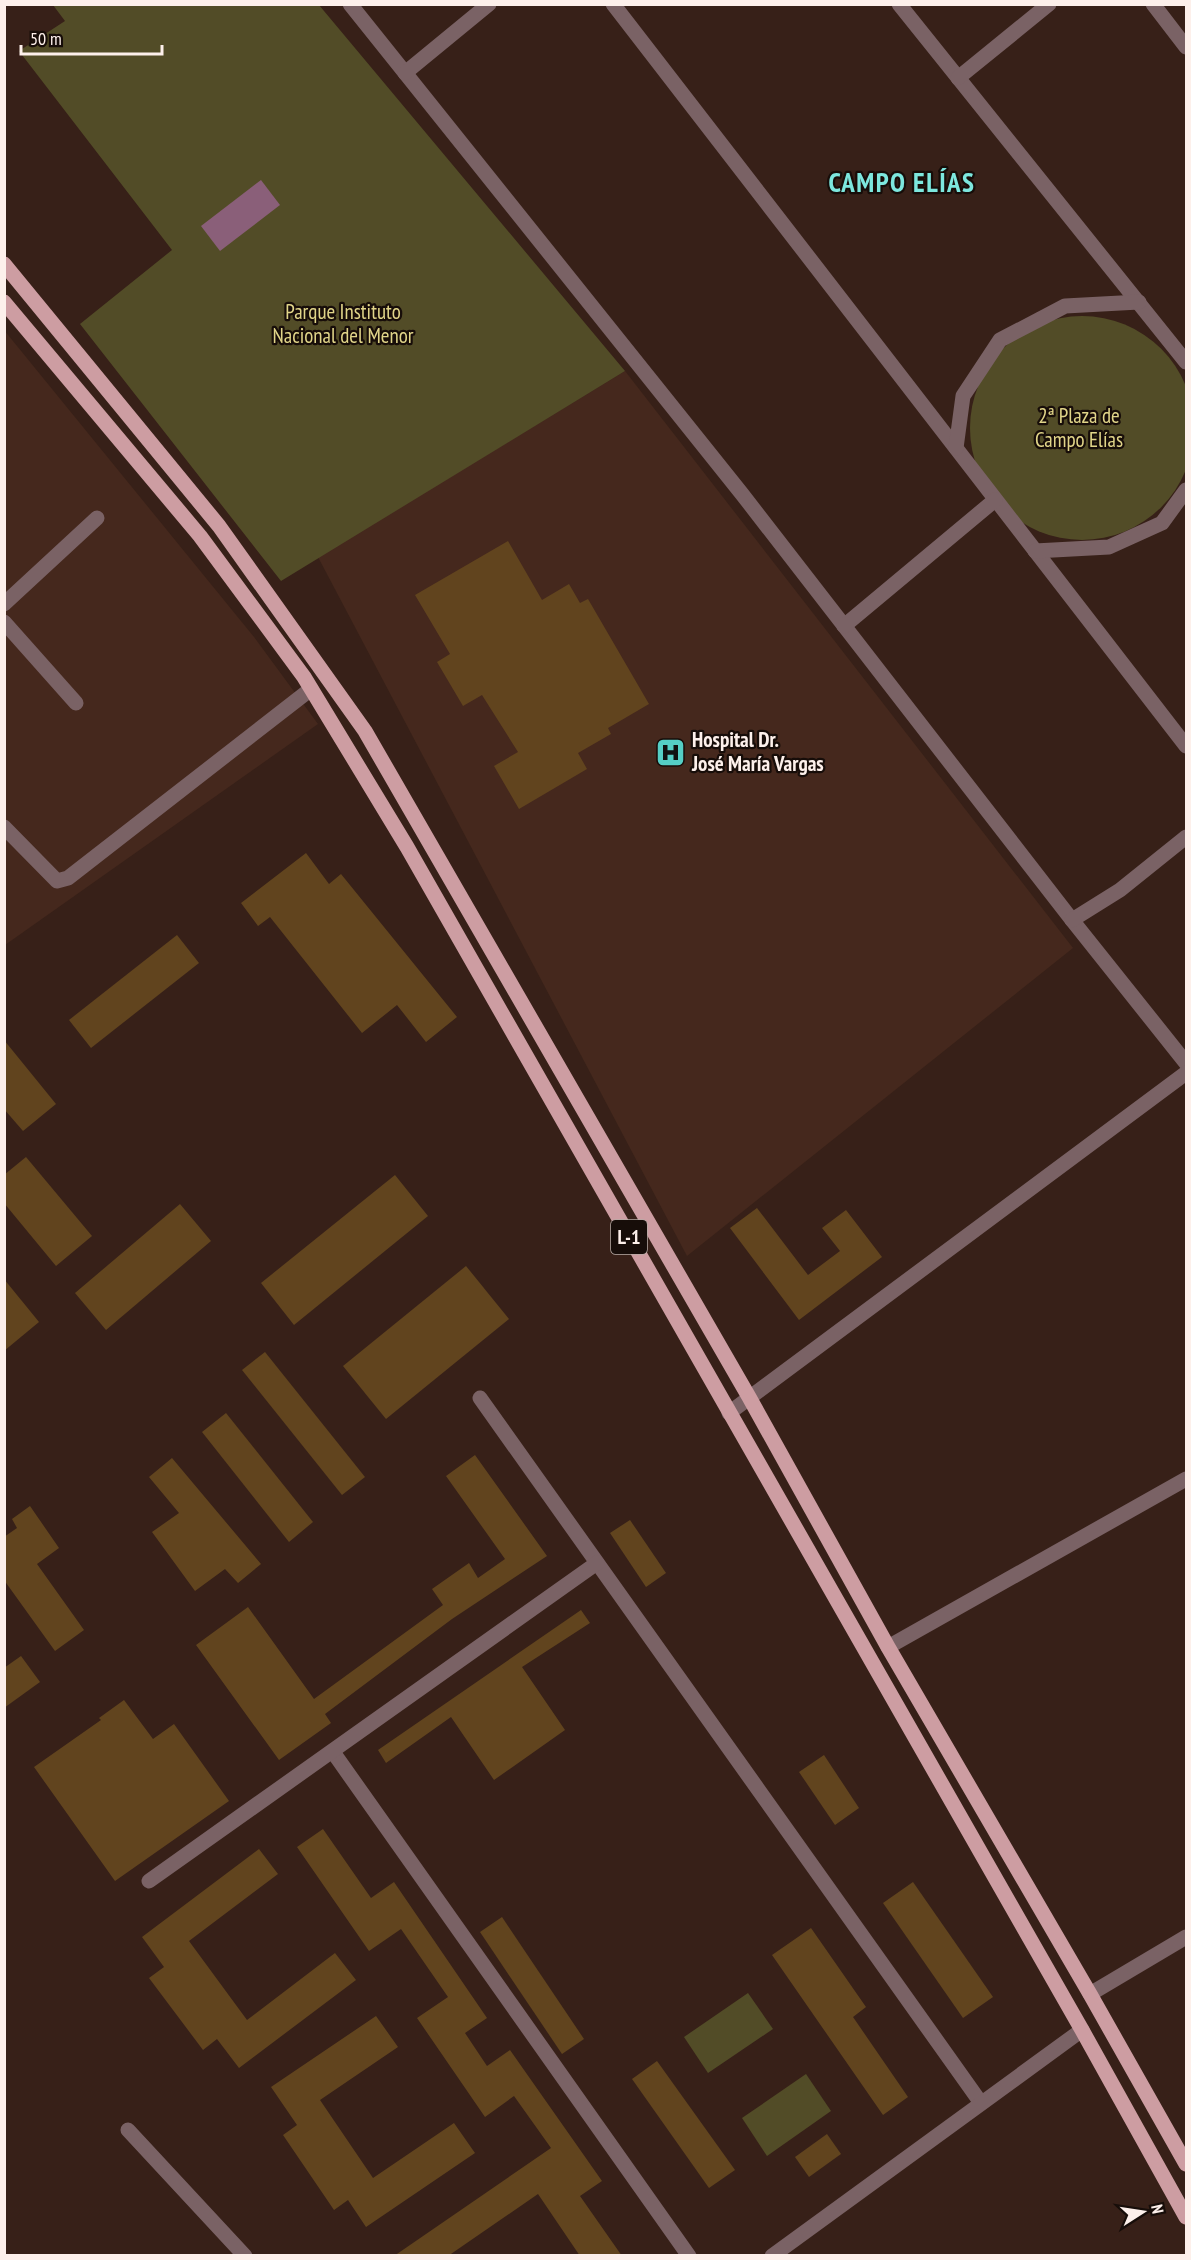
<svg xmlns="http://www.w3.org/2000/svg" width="1191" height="2260" viewBox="0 0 1191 2260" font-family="'PT Sans Narrow',sans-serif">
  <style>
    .built { fill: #45281d }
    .green { fill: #524c27 }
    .water { fill: #8a5f79 }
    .building { fill: #61441e }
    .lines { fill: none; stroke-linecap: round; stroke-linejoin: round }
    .minor { stroke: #7a6265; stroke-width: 15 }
    .major { stroke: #cd9da2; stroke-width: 15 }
    .labels { text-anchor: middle; stroke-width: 4.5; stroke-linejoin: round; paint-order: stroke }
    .shield { fill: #170d09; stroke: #b8aca7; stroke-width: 1.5 }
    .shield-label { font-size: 20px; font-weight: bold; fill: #fdf0eb }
    .park-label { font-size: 21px; fill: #e1d589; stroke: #170d09 }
    .poi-label { font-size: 21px; font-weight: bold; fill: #fdf0eb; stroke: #170d09; text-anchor: start }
    .district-label { font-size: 27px; font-weight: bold; letter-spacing: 1.5px; fill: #7de7de; stroke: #170d09 }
  </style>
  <rect width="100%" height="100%" fill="#372018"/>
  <g class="built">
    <polygon points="4,330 254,637 318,724 5,945"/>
    <polygon points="625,371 1073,948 687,1256 318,557"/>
  </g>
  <g class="green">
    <polygon points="53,5 319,5 625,371 281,581 80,324 172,250 19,51 65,21"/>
    <circle cx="1082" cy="428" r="112"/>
    <polygon points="748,1993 773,2029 708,2073 684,2037"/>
    <polygon points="806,2074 831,2111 767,2156 742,2118"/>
  </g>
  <polygon class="water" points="261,180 280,205 220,251 201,226"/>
  <g class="building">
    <polygon points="508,541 542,600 569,584 580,603 588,599 649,704 608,728 611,734 578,753 587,769 519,809 494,766 518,752 482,695 463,706 437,662 450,654 415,595"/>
    <polygon points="306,853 329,884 341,874 457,1017 426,1042 397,1005 362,1033 270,917 258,926 241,903"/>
    <polygon points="177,935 199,963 91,1048 69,1020"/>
    <polygon points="4,1040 56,1104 23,1131 4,1109"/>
    <polygon points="26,1157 92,1236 56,1266 4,1203 4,1175"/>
    <polygon points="395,1175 428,1216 294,1325 261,1283"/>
    <polygon points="180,1204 211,1241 106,1330 75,1293"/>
    <polygon points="757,1208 808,1275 840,1251 822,1228 846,1210 882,1257 799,1320 730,1228"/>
    <polygon points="466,1266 509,1319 386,1419 343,1366"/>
    <polygon points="4,1279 39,1322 4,1351"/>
    <polygon points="265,1352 365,1477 342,1495 242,1370"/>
    <polygon points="226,1413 313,1522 289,1542 202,1432"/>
    <polygon points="475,1455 547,1556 452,1619 325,1714 331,1723 279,1760 196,1645 248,1607 314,1699 443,1605 432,1589 469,1563 478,1578 505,1559 446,1476"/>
    <polygon points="172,1458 261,1564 238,1583 225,1569 195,1591 152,1532 179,1513 149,1477"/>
    <polygon points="30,1506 59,1548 37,1564 84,1630 55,1651 4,1580 4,1537 17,1528 12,1519"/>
    <polygon points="630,1520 666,1573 646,1587 610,1533"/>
    <polygon points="581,1610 590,1623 522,1667 565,1730 494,1780 451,1717 386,1763 378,1750"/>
    <polygon points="21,1656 40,1682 4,1708 4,1668"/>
    <polygon points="124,1700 153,1739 174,1724 229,1801 115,1881 34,1767 101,1720 99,1718"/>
    <polygon points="824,1755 859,1808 835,1825 799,1772"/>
    <polygon points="323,1829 371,1898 394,1882 487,2018 465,2033 487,2066 510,2050 602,2181 580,2196 622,2256 580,2256 538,2194 448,2256 394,2256 551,2148 514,2096 485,2117 417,2018 448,1997 401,1929 369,1951 297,1847"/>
    <polygon points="259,1849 278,1874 189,1941 247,2020 335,1953 356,1980 239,2068 217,2039 203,2050 149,1978 164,1967 142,1937"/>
    <polygon points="913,1882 993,1997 963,2018 883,1903"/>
    <polygon points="502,1917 584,2039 562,2054 480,1932"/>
    <polygon points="811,1928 866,2007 853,2017 908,2097 883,2115 772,1955"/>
    <polygon points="376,2016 398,2047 320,2100 373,2178 454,2123 475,2153 366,2227 348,2200 334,2210 283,2135 297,2125 271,2087"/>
    <polygon points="657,2061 735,2170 709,2188 632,2079"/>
    <polygon points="827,2134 841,2154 809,2177 795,2157"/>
  </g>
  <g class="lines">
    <g class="minor">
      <polyline points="350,4 742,494 1072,920 1186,1063"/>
      <polyline points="613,4 1186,746"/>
      <polyline points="899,4 1186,362"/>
      <polyline points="1153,4 1186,47"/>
      <polyline points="405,73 489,4"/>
      <polyline points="958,78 1049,4"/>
      <polyline points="956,448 963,396 1000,340 1065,306 1139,302"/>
      <polyline points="1035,551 1109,547 1162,523 1186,490"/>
      <polyline points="4,604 97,518"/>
      <polyline points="4,622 76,703"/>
      <polyline points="844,626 995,500"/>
      <polyline points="4,827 57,881 68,878 311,689"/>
      <polyline points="1072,920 1120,890 1186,837"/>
      <polyline points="480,1398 981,2103"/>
      <polyline points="729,1413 1186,1073"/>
      <polyline points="888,1647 1186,1479"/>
      <polyline points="333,1752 689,2256"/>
      <polyline points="149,1881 597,1563"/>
      <polyline points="1090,1994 1186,1937"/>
      <polyline points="128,2130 245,2256"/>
      <polyline points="772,2256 1082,2030"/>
    </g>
    <g class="major">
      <polyline points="4,264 219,526 365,731 749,1397 888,1647 1090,1994 1186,2164"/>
      <polyline points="4,302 200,536 304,677 407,847 1082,2030 1186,2217"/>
    </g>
  </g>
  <defs>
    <symbol id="hospital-square" viewBox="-11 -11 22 22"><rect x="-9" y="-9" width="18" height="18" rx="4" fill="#55cec5" stroke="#170d09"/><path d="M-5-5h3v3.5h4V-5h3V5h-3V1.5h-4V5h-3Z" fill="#111"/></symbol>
  </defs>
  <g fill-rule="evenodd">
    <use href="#hospital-square" x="654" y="736" width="33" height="33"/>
  </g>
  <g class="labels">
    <rect class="shield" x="611" y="1220" width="36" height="34" rx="4.5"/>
    <g class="shield-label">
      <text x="629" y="1244">L-1</text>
    </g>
    <g class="park-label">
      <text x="343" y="319">Parque Instituto<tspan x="343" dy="24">Nacional del Menor</tspan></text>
      <text x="1079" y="423">2ª Plaza de<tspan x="1079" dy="24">Campo Elías</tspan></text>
    </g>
    <g class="poi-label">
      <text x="692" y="747">Hospital Dr.<tspan x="692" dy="24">José María Vargas</tspan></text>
    </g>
    <g class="district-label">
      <text x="902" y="192">CAMPO ELÍAS</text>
    </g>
  </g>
  <rect width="1191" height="2260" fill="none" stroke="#fdf0eb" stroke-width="12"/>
  <g transform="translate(1143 2212) rotate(78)" stroke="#170d09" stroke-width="4.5" paint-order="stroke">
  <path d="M0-4.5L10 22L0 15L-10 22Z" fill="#fdf0eb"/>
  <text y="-9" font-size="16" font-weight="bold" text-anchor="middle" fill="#fdf0eb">N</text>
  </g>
  <path d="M21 45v9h141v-9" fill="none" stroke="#fdf0eb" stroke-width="3"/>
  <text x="30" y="45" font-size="18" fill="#fdf0eb" stroke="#170d09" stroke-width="4.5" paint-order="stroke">50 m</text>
</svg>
